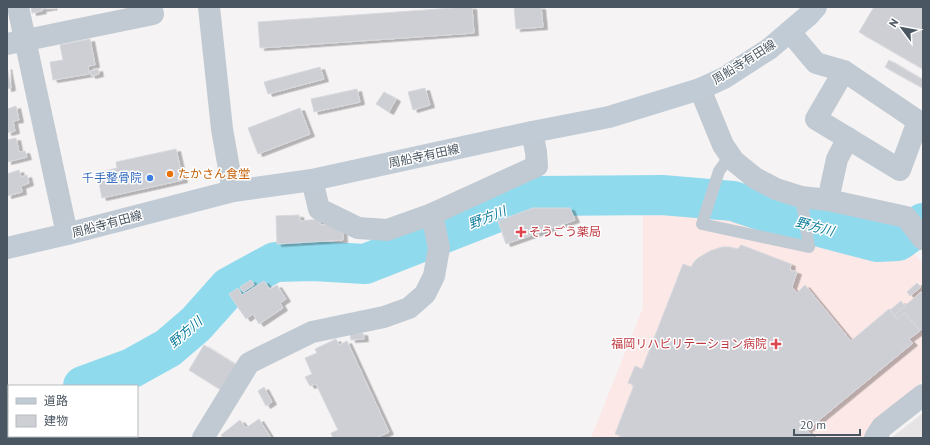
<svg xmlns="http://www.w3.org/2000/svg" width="930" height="445" viewBox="0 0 930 445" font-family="'PT Sans','Noto Sans JP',sans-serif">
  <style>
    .education { fill: #e6e4e5 }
    .medical { fill: #fce8e6 }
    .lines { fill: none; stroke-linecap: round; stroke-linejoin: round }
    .river { stroke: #90daee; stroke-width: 40 }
    .building { fill: #cdcfd5; stroke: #d7d9de; filter: url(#shadow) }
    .lane { stroke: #c1cad2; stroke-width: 12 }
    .street { stroke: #c1cad2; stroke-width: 22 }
    .secondary { stroke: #c1cbd6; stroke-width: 22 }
    .food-dot { fill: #e8710a; stroke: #fff; stroke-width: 1.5 }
    .shop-dot { fill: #3f7fe0; stroke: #fff; stroke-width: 1.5 }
    .health-dot { fill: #e0444e; stroke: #fff; stroke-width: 1.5 }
    .labels { text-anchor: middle; stroke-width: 3; stroke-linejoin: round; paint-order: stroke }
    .street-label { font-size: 12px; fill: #4a5661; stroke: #fff }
    .food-label { font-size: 12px; fill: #c56008; stroke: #fff; text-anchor: start }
    .shop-label { font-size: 12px; fill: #366cbe; stroke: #fff; text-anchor: end }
    .health-label { font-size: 12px; fill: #be3a42; stroke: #fff; text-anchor: start }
    .water-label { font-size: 13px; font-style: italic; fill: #0c7c9b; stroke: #fff }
  </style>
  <defs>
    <filter id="shadow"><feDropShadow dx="4.5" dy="2.5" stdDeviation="0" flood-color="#0004"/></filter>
  </defs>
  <rect width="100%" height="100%" fill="#f5f3f3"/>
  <polygon class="education" points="923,413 923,438 891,438"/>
  <polygon class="medical" points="693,211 845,251 878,257 910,249 923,264 923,380 866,432 862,438 591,438 643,308 643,214"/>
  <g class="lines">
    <g class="river">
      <polyline points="83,386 132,368 168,348 196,324 229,287 275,262 313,261 365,264 539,196 662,195 733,201 778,216 877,242 898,241 923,223"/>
      <polyline points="7,420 9,419"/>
    </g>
  </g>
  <g class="building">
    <polygon points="31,7 53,7 41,9 42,11 32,13"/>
    <polygon points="467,7 472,7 474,33 260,48 258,22"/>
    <polygon points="514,7 541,7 543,27 516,29"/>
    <polygon points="874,7 923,7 923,69 859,32"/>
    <polygon points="90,39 95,65 88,66 89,74 53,80 50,62 63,60 60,45"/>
    <polygon points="889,60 923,80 923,88 885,67"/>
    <polygon points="7,67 11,88 7,89"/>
    <polygon points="320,67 324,79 268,94 264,82"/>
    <polygon points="98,69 99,74 91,76 90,71"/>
    <polygon points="425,88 430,105 413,110 408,92"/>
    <polygon points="357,89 360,102 314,112 311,99"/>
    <polygon points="384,92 396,99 389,112 376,104"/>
    <polygon points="16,106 19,120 13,121 15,131 7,133 7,109"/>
    <polygon points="300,108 310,134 258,154 248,128"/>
    <polygon points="16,138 19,152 25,151 27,157 7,162 7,140"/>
    <polygon points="176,149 183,180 102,198 97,173 117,168 116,162"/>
    <polygon points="19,170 21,177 27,175 29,183 21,186 22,192 7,196 7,174"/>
    <polygon points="533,208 570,208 575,220 506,244 498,221"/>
    <polygon points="299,215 300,221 320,219 320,225 342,224 343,240 277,244 276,216"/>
    <polygon points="741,245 791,264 790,270 797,272 792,287 797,293 805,285 851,341 889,309 897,319 905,313 920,331 909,339 913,343 807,430 814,438 626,438 615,434 634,385 628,383 635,366 642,369 683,264 691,267 694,262 698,258 710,251 722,247 730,247 738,249"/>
    <polygon points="251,280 254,285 243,292 240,287"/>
    <polygon points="264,281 270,289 277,285 286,299 280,303 283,308 259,324 253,314 246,319 229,294 238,288 242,295"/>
    <polygon points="917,283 921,287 910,296 907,292"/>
    <polygon points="921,292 923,294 923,328 920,331 905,313 897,319 894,315"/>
    <polygon points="901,301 905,306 894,315 890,310"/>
    <polygon points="363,333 364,339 351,340 350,334"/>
    <polygon points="336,339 339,345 347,341 389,432 376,438 333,438 331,433 338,430 316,384 310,386 305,377 312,374 305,358 317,353 315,349"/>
    <polygon points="204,345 241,368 226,393 189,370"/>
    <polygon points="264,387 272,402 266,406 258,391"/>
    <polygon points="259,419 271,438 223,438 221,435 240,420 246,428"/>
    <polygon points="7,434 9,434 9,436 19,436 20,438 7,438"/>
  </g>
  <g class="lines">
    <polyline class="lane" points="730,156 719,171 702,224 809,247 801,197"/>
    <g class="street">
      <polyline points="18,7 67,234"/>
      <polyline points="209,7 222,129 233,191"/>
      <polyline points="790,32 816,63 844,71 918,121 900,170 816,119 844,71"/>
      <polyline points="7,44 153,14 151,7"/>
      <polyline points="700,89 723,145 734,161 755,178 776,189 801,197 828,200 906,217 923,239"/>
      <polyline points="312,180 319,209 358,228 387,230 432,214 537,166 536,152 532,132"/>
      <polyline points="828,200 837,159 848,138"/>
      <polyline points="203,438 249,363 312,332 384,317 409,308 425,294 434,276 439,248 432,214"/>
      <polyline points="875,438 882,427 923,395"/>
    </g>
    <polyline class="secondary" points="7,248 67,234 233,191 312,180 532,132 609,117 700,89 724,78 769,49 809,15 816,7"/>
  </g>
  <circle class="food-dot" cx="170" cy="174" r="4"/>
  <circle class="shop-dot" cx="150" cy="178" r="4"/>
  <g class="health-dot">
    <path d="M519 226h4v4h4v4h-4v4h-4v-4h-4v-4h4z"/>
    <path d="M774 338h4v4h4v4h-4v4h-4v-4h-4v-4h4z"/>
  </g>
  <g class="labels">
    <g class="street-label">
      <text transform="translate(744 62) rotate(-32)" y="4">周船寺有田線</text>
      <text transform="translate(424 156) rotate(-12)" y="4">周船寺有田線</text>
      <text transform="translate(107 224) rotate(-15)" y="4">周船寺有田線</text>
    </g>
    <g class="food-label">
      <text x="178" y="178">たかさん食堂</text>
    </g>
    <g class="shop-label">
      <text x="142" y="182">千手整骨院</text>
    </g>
    <g class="health-label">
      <text x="529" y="236">そうごう薬局</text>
      <text x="767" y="348" text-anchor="end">福岡リハビリテーション病院</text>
    </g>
    <g class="water-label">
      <text transform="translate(487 217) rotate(-21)" y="5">野方川</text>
      <text transform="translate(815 226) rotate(15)" y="5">野方川</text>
      <text transform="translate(185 332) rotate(-41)" y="5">野方川</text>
    </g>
  </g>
  <rect width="930" height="445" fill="none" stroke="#4a5661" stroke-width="16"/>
  <rect x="8" y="385" width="130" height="52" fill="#ffffff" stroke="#b7bbc0"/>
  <rect x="16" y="398" width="20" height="6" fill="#c1cbd6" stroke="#b7bbc0"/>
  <text x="44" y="405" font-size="12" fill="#4a5661">道路</text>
  <rect x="16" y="415" width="20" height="12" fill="#cdcfd5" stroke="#b7bbc0"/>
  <text x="44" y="425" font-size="12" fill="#4a5661">建物</text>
  <g transform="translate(902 28) rotate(302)" stroke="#ffffff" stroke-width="3" paint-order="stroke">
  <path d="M0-3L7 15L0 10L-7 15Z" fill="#4a5661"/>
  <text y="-6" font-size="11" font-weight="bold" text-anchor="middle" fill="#4a5661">N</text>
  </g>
  <path d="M794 429v6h66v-6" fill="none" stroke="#4a5661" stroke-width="2"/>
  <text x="800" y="429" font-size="12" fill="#4a5661" stroke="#ffffff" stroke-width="3" paint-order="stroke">20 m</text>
</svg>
